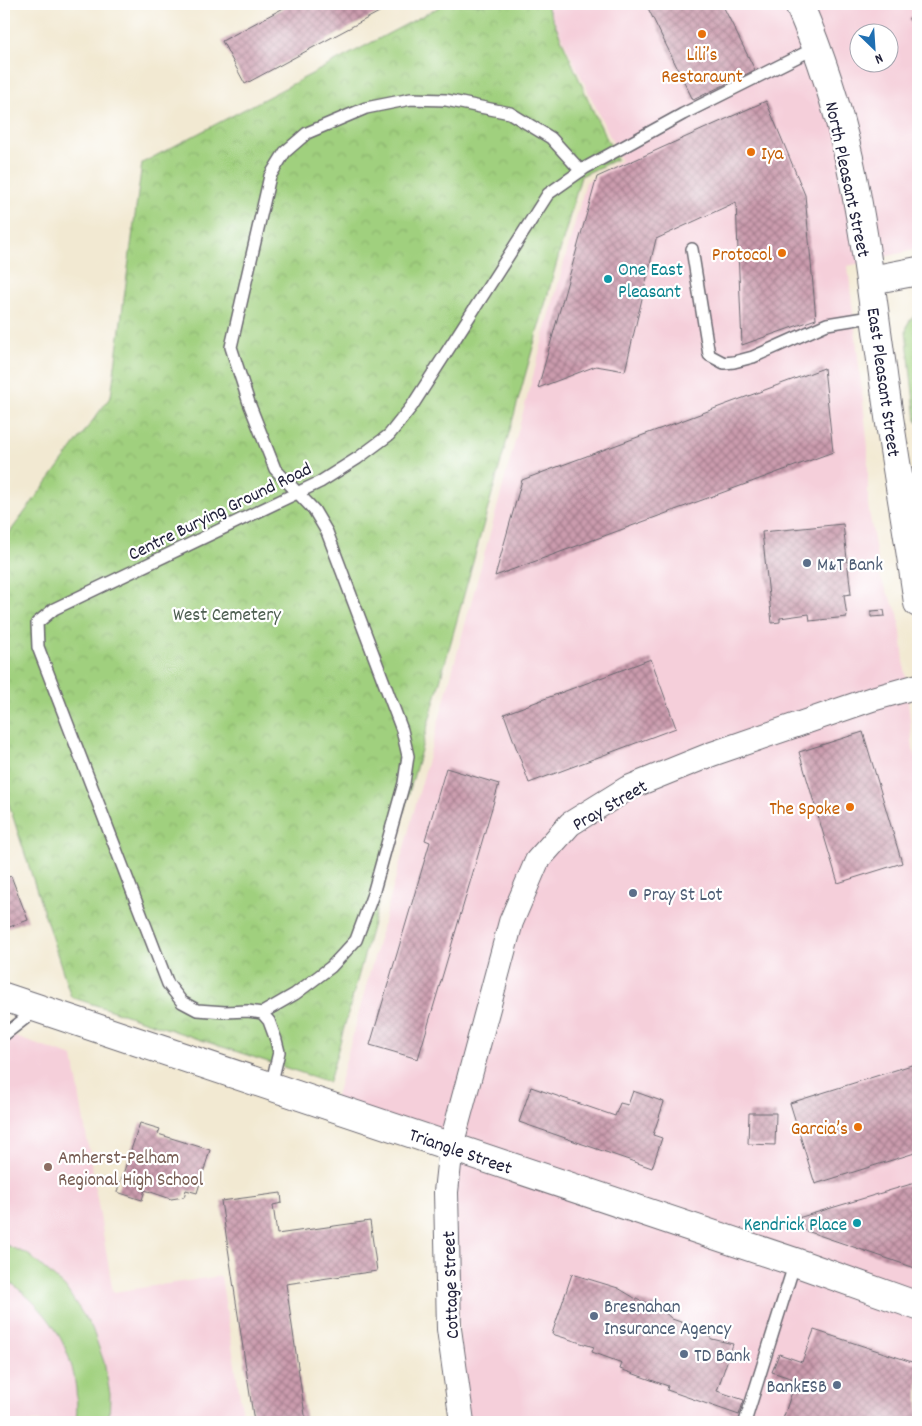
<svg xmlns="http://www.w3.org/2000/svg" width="922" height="1426" viewBox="0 0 922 1426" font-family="Dekko,sans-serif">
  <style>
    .built { fill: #f5cfda; fill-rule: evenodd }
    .park { fill: url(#park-crowns); stroke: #61795c }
    .pitch { fill: #a0d07e; stroke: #61795c }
    .building { fill: url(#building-cross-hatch) }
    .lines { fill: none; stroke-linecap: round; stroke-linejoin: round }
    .service-casing { stroke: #6b6870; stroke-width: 14 }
    .minor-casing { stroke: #6b6870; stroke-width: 26 }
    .tertiary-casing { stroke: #6b6870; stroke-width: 30 }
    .secondary-casing { stroke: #6b6870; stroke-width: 30 }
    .primary-casing { stroke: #6b6870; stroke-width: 30 }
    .service { stroke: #fff; stroke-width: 11 }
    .minor { stroke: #fff; stroke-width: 24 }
    .tertiary { stroke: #fff; stroke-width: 28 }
    .secondary { stroke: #fff; stroke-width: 28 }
    .primary { stroke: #fff; stroke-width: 28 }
    .food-dot { fill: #e8710a; stroke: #fff; stroke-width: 2 }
    .culture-dot { fill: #0f9aa8; stroke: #fff; stroke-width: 2 }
    .service-dot { fill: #5c6f8a; stroke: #fff; stroke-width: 2 }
    .education-dot { fill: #8d6e63; stroke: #fff; stroke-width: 2 }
    .labels { text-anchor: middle; stroke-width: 4.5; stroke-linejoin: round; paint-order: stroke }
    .food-label { font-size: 19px; fill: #c56008; stroke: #fff; text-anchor: end }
    .street-label { font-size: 19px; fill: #22223b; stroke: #fff }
    .culture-label { font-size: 19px; fill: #0d838f; stroke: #fff; text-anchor: start }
    .service-label { font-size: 19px; fill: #4e5e75; stroke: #fff; text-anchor: start }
    .park-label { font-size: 19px; fill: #4e5f52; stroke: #fff }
    .education-label { font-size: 19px; fill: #785e54; stroke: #fff; text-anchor: start }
  </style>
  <defs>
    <pattern id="park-crowns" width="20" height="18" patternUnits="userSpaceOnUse" patternTransform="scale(1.25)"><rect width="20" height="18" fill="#a0d07e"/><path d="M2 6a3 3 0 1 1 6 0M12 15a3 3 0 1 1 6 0" fill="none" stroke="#8ab26e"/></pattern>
    <pattern id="building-cross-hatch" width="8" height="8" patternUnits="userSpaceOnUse" patternTransform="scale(1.25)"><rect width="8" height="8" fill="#cb9bad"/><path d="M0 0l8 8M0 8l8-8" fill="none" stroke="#a47e8e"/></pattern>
  </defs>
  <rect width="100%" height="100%" fill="#fff"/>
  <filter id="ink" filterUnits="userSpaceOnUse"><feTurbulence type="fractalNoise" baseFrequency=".02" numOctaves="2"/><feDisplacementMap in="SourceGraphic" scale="10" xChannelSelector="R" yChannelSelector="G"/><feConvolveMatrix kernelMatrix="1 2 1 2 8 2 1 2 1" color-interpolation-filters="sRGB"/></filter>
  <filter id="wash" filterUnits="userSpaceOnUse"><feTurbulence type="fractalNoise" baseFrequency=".0096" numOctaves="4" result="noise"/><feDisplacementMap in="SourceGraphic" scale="20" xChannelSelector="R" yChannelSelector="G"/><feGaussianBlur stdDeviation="1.12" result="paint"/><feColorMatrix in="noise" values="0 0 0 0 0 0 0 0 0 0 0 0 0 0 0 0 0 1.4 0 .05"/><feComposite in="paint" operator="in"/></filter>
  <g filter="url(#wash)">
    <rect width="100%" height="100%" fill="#f2e9d2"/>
    <g class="built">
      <path d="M546 4H918V249L848 266 868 447V505L881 580 898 613 901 632 913 748 918 766V1422H462L451 1147 333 1107 586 182 621 160ZM860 32H890V62H860Z"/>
      <polygon points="4,1033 73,1057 113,1292 221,1276 244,1422 4,1422"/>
    </g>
    <g class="park">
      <polygon points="445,4 546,4 595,115 617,159 581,176 493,490 329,1082 71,997 4,789 4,540 111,396 142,163"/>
      <polygon points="918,311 918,423 916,420 906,331 908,323"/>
    </g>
    <path class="pitch" d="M4 1244 29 1255 65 1287 92 1328 104 1362 110 1394 109 1422H76C82 1360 55 1313 4 1278Z"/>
    <g id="blocks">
      <g class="building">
        <polygon points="291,4 394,4 245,84 222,41"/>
        <polygon points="646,4 722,4 755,70 693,100"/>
        <polygon points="918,14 918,38 909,18"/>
        <polygon points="766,101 805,195 816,319 742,345 736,202 656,239 625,371 596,366 538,388 597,177"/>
        <polygon points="824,368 833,452 495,576 522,480"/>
        <polygon points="843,524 851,594 844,595 847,617 810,621 809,614 780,618 780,622 772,623 762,532"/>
        <polygon points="884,610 885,616 871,617 871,611"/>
        <polygon points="651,659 676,728 529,783 504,714"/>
        <polygon points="863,732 902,863 838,883 799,752"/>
        <polygon points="446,768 499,784 418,1059 370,1045 430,842 425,840"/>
        <polygon points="11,876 28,920 4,929 4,879"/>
        <polygon points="918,1063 918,1152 815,1184 790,1103"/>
        <polygon points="531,1087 615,1116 620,1103 628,1105 633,1091 664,1102 653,1135 662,1138 652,1168 519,1122"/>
        <polygon points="749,1113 776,1113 775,1145 748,1144"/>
        <polygon points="140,1123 160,1129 158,1134 210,1150 197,1193 186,1190 184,1197 171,1199 145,1190 142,1200 117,1192"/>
        <polygon points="918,1182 918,1269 795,1227 798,1218"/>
        <polygon points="281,1193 282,1203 273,1205 277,1234 370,1221 377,1271 286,1284 306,1422 254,1422 221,1201"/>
        <polygon points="572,1274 618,1288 638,1300 659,1307 672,1319 698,1328 712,1339 733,1344 717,1391 744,1400 739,1415 667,1390 668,1386 620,1369 622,1363 592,1352 594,1347 552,1334"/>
        <polygon points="814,1330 918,1364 918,1422 782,1422 796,1380 772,1372 779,1354 802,1362"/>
      </g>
    </g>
  </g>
  <g filter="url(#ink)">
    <use href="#blocks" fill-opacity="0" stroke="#6b6870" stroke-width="1"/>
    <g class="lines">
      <defs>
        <g id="service">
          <polyline points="692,249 709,355 724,363 734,362 753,357 827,324 876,316"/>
          <polyline points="262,1013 295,994 331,967 356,940 373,894 404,783 408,756 402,730 327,532 314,510 275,469 249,403 231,347 270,176 285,152 307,133 366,108 411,99 446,100 510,113 551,138 581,171"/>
          <polyline points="4,1035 36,1010"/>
          <polyline points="271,1086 279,1052 276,1040 269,1021 262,1013 248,1011 225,1012 197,1010 182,1002 168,984 38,647 37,623 54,609 320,482 358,458 389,435 412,406 548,194 585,168 683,114 817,47"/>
          <polyline points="745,1422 795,1262"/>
        </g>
        <polyline id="minor" points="462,1422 449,1329 446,1192 451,1146 511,922 537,861 570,824 628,788 712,754 872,699 918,686"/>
        <polyline id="tertiary" points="871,280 918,271"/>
        <polyline id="secondary" points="4,997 795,1262 918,1306"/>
        <path id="primary" d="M799 4C820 53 837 105 849 158 864 227 872 297 882 367 892 446 907 524 918 603"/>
      </defs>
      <use href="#service" class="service-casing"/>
      <use href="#minor" class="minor-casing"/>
      <use href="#tertiary" class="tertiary-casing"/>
      <use href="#secondary" class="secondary-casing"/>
      <use href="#primary" class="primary-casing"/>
      <use href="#service" class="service"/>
      <use href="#minor" class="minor"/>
      <use href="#tertiary" class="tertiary"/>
      <use href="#secondary" class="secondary"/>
      <use href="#primary" class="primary"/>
    </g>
  </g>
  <g class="food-dot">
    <circle cx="702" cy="34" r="5"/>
    <circle cx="751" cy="152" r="5"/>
    <circle cx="782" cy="253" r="5"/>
    <circle cx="850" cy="807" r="5"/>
    <circle cx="858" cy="1127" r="5"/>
  </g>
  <g class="culture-dot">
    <circle cx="608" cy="279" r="5"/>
    <circle cx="857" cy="1223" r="5"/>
  </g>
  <g class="service-dot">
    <circle cx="807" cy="563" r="5"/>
    <circle cx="633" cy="893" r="5"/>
    <circle cx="594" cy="1316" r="5"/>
    <circle cx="684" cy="1354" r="5"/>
    <circle cx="837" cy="1385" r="5"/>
  </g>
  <circle class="education-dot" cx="48" cy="1167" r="5"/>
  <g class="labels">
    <g class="food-label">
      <text x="702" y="60" text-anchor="middle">Lili’s<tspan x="702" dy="22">Restaraunt</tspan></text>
      <text x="761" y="159" text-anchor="start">Iya</text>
      <text x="772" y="260">Protocol</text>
      <text x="840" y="814">The Spoke</text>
      <text x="848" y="1134">Garcia’s</text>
    </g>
    <g class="street-label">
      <text transform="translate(849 179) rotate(78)" y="7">North Pleasant Street</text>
      <text transform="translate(885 382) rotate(82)" y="7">East Pleasant Street</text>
      <text transform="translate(219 510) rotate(-26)" y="7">Centre Burying Ground Road</text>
      <text transform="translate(609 804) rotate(-30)" y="7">Pray Street</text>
      <text transform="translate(461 1150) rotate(19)" y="7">Triangle Street</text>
      <text transform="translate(449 1285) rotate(-92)" y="7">Cottage Street</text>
    </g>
    <g class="culture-label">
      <text x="618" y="275">One East<tspan x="618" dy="22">Pleasant</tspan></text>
      <text x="847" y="1230" text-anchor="end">Kendrick Place</text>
    </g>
    <g class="service-label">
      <text x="817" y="570">M&amp;T Bank</text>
      <text x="643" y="900">Pray St Lot</text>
      <text x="604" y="1312">Bresnahan<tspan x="604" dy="22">Insurance Agency</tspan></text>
      <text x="694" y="1361">TD Bank</text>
      <text x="827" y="1392" text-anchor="end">BankESB</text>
    </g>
    <g class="park-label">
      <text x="227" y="620">West Cemetery</text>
    </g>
    <g class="education-label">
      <text x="58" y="1163">Amherst-Pelham<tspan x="58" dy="22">Regional High School</tspan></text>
    </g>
  </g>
  <rect width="922" height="1426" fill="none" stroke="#fff" stroke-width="20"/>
  <g transform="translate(874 48) rotate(155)"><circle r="24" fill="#ffffff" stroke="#a7a7b1"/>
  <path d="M0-4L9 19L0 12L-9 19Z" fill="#1f6fb2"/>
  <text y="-8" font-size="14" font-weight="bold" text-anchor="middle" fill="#22223b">N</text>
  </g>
</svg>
